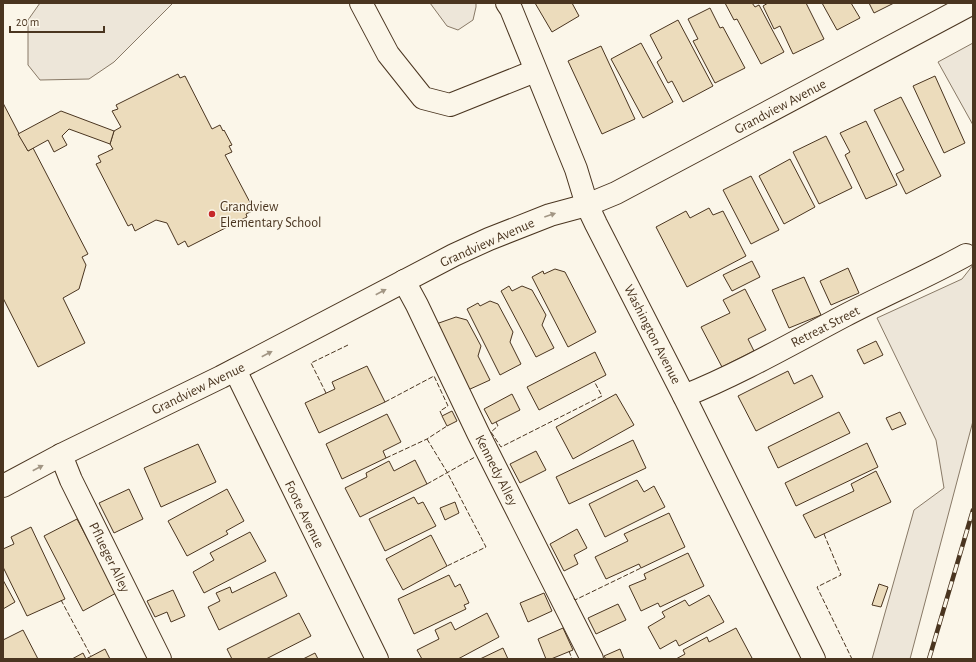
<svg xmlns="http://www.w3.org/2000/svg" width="976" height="662" viewBox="0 0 976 662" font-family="'Alegreya Sans',sans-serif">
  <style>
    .green { fill: #ede6d9; stroke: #887966 }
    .building { fill: #ecdcbc; stroke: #4a3520 }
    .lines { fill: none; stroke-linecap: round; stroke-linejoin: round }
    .minor-casing { stroke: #4a3520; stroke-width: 24 }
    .minor { stroke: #fbf6e9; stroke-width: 22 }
    .rail-casing { stroke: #4a3520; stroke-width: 4.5 }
    .rail { stroke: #fbf6e9; stroke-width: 3; stroke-dasharray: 9; stroke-linecap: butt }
    .fence { stroke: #4a3520; stroke-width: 1; stroke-dasharray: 5 2; stroke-linecap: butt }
    .oneway { fill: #a29684 }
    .poi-dot { fill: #c62828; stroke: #fbf6e9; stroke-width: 1.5 }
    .labels { text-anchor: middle; stroke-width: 3; stroke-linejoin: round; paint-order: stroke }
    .street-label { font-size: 14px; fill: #4a3520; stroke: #fbf6e9 }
    .poi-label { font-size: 14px; fill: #4a3520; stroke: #fbf6e9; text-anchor: start }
  </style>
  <rect width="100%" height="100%" fill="#fbf6e9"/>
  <g class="green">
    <polygon points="40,3 173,3 114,62 89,79 40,80 28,65 28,20"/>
    <polygon points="430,3 476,3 476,7 473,20 458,30 447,26"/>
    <polygon points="973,43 973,125 938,62"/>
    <polygon points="973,265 973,421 910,659 872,659 914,510 944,488 936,440 877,318 962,279"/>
  </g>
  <g class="building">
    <polygon points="535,3 572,3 579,16 552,32"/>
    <polygon points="725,3 752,3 755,7 759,5 784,52 761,64 737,19 734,20"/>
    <polygon points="768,3 806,3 824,39 793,54 780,26 774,29 763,6"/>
    <polygon points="822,3 851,3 860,18 837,30"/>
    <polygon points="869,3 894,3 874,13"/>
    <polygon points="710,8 720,28 723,27 745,68 715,83 693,41 698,39 688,19"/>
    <polygon points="678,20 713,86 683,102 672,81 668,83 657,62 662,58 650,35"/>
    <polygon points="641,43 673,102 643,118 611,59"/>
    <polygon points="601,46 635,119 602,134 568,61"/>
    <polygon points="178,74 180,78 185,76 212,129 220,125 223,131 224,130 232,145 229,146 232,152 225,155 254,210 246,214 247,217 188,247 185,241 178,245 167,223 156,220 135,231 132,224 128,226 96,164 101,162 98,156 113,149 110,144 114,131 121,127 112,111 118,109 116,105"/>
    <polygon points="935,76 965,143 944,153 913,86"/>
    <polygon points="901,97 941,176 906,194 896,174 904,170 874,110"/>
    <polygon points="3,103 28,151 33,148 88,254 82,257 86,265 79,289 63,298 85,343 38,367 3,298"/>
    <polygon points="61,111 114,131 110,144 69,129 62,136 67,145 54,152 48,140 28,151 18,134"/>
    <polygon points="866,121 897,185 866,199 845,155 850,152 840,133"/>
    <polygon points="826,136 852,188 819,204 793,152"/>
    <polygon points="790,159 815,207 784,224 759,176"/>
    <polygon points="751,176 779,230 751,244 723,190"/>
    <polygon points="709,208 713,215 723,211 746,256 687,287 656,227 686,211 690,218"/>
    <polygon points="752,261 760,277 732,291 723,275"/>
    <polygon points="848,268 859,293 831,305 820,281"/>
    <polygon points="555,269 565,272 596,332 568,347 532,277 543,271 544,274"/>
    <polygon points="804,277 821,315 789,328 772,290"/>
    <polygon points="509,286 512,291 522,286 532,290 546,315 542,325 554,348 536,357 501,291"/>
    <polygon points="745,289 766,330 748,339 754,351 722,367 701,327 730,313 723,300"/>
    <polygon points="490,301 498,304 513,332 510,342 521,364 500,375 467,309 478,303 480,306"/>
    <polygon points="456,317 467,320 481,346 478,356 490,380 468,390 436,324"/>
    <polygon points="876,341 883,355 864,364 857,350"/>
    <polygon points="595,352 606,375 539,410 527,387"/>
    <polygon points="367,366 385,402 319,433 305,403 335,389 332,382"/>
    <polygon points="788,371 794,384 812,375 823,397 756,431 738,396"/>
    <polygon points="512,394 520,410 492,424 484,409"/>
    <polygon points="616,394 634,425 573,459 556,427"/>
    <polygon points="452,411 457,421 447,426 442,416"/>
    <polygon points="839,412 850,433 778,468 768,447"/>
    <polygon points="900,412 906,424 892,430 886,418"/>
    <polygon points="387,414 401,442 383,451 386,458 342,479 326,444"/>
    <polygon points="633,440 646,468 569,504 556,477"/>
    <polygon points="867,443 878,467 796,506 785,483"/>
    <polygon points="198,444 216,482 161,507 144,468"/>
    <polygon points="536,451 546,470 520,483 510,464"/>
    <polygon points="415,460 427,484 360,517 345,488 367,477 366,473 389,461 394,471"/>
    <polygon points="876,471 891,502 815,538 803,515 854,491 851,484"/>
    <polygon points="637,480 644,492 654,486 665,507 605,537 589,504"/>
    <polygon points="129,489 143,519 114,533 99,503"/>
    <polygon points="227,489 244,521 226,531 228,534 187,556 168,521"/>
    <polygon points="414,497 418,504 423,502 436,526 385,551 369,519"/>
    <polygon points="455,502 459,513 445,520 440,508"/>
    <polygon points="669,513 685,547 641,568 639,564 606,579 595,557 628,541 624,534"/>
    <polygon points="77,519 116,593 83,611 44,536"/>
    <polygon points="31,527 65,599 27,616 3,567 3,549 14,544 11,537"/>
    <polygon points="577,529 587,548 574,555 578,564 564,571 550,544"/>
    <polygon points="250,532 266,561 204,593 193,572 214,560 210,553"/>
    <polygon points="431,535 447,566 403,590 386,559"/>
    <polygon points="688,553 704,586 660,607 658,603 641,611 629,586 646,579 644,574"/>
    <polygon points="275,572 287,596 219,630 208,607 220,601 216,593 230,587 232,593"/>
    <polygon points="449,575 455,587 460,584 469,603 464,605 466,609 414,634 398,599"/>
    <polygon points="3,580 15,602 3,609"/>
    <polygon points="879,584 888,587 881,607 872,605"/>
    <polygon points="173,590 185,616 171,622 167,612 155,617 147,601"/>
    <polygon points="544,593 552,611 528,622 520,603"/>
    <polygon points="709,595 724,622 679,646 676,640 660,649 648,627 665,617 662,612 685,600 689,606"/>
    <polygon points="618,604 626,620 596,634 588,618"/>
    <polygon points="299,613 311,636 266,659 232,659 227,649"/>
    <polygon points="487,613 499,637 458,659 422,659 417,650 439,639 435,630 451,622 455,630"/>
    <polygon points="563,628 573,650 551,659 546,659 538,639"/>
    <polygon points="736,628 752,658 749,659 676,659 685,654 683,650 707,637 709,642"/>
    <polygon points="23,630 38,659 3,659 3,640"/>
    <polygon points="503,648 508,659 480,659"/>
    <polygon points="105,649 110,659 72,659 83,653 86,659"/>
    <polygon points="620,649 624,659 606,659 604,656"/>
    <polygon points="315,653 318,659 303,659"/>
  </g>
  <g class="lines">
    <defs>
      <g id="minor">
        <polyline points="361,3 388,54 423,98 450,105 535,71"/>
        <polyline points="507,3 511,9 576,169 587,205 596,224 684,396 814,659"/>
        <polyline points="404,281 417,305 478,433 592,659"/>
        <polyline points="235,370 377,659"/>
        <path d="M684 396C739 374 791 344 844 316 884 295 926 277 966 255"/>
        <polyline points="61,455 71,480 160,659"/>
        <polyline points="3,486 61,455 221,377 454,255 489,239 550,215 587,205 616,193 973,3"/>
      </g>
    </defs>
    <use href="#minor" class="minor-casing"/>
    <use href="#minor" class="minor"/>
    <defs>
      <polyline id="rail" points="929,659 973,510"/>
    </defs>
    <use href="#rail" class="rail-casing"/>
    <use href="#rail" class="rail"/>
    <g class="fence">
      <polyline points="326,393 311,363 348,345"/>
      <polyline points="385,402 434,376 448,406 440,411 442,416"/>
      <polyline points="496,422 498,426 491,432 501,447 602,396 594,381"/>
      <polyline points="427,439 447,472 486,547 447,566"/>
      <polyline points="386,458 427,439 447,426"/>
      <polyline points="427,484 475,457"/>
      <polyline points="824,534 841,575 817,587 852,659"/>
      <polyline points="574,598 575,600 641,568"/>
      <polyline points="61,600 91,656"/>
      <polyline points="569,651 572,659"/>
    </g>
  </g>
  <defs><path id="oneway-solid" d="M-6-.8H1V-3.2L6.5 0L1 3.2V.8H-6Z"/></defs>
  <g class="oneway">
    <use href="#oneway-solid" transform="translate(550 215) rotate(-19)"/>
    <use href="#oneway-solid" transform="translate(381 292) rotate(-28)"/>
    <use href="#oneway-solid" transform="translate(267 354) rotate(-28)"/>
    <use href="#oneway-solid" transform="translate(38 468) rotate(-28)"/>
  </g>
  <circle class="poi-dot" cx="212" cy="214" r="4"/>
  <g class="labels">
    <g class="street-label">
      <text transform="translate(780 106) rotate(-28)" y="5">Grandview Avenue</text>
      <text transform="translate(487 242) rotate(-24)" y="5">Grandview Avenue</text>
      <text transform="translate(825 326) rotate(-27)" y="5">Retreat Street</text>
      <text transform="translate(653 334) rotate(63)" y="5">Washington Avenue</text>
      <text transform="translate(198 388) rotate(-26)" y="5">Grandview Avenue</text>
      <text transform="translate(497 470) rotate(63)" y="5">Kennedy Alley</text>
      <text transform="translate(305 514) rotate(64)" y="5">Foote Avenue</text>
      <text transform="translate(110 557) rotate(64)" y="5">Pflueger Alley</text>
    </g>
    <g class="poi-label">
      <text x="220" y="211">Grandview<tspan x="220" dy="16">Elementary School</tspan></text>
    </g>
  </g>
  <rect width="976" height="662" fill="none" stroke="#4a3520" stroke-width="8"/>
  <path d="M10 26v6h94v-6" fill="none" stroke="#4a3520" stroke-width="2"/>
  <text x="16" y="26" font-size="12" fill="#4a3520" stroke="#fbf6e9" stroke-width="3" paint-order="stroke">20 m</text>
</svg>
